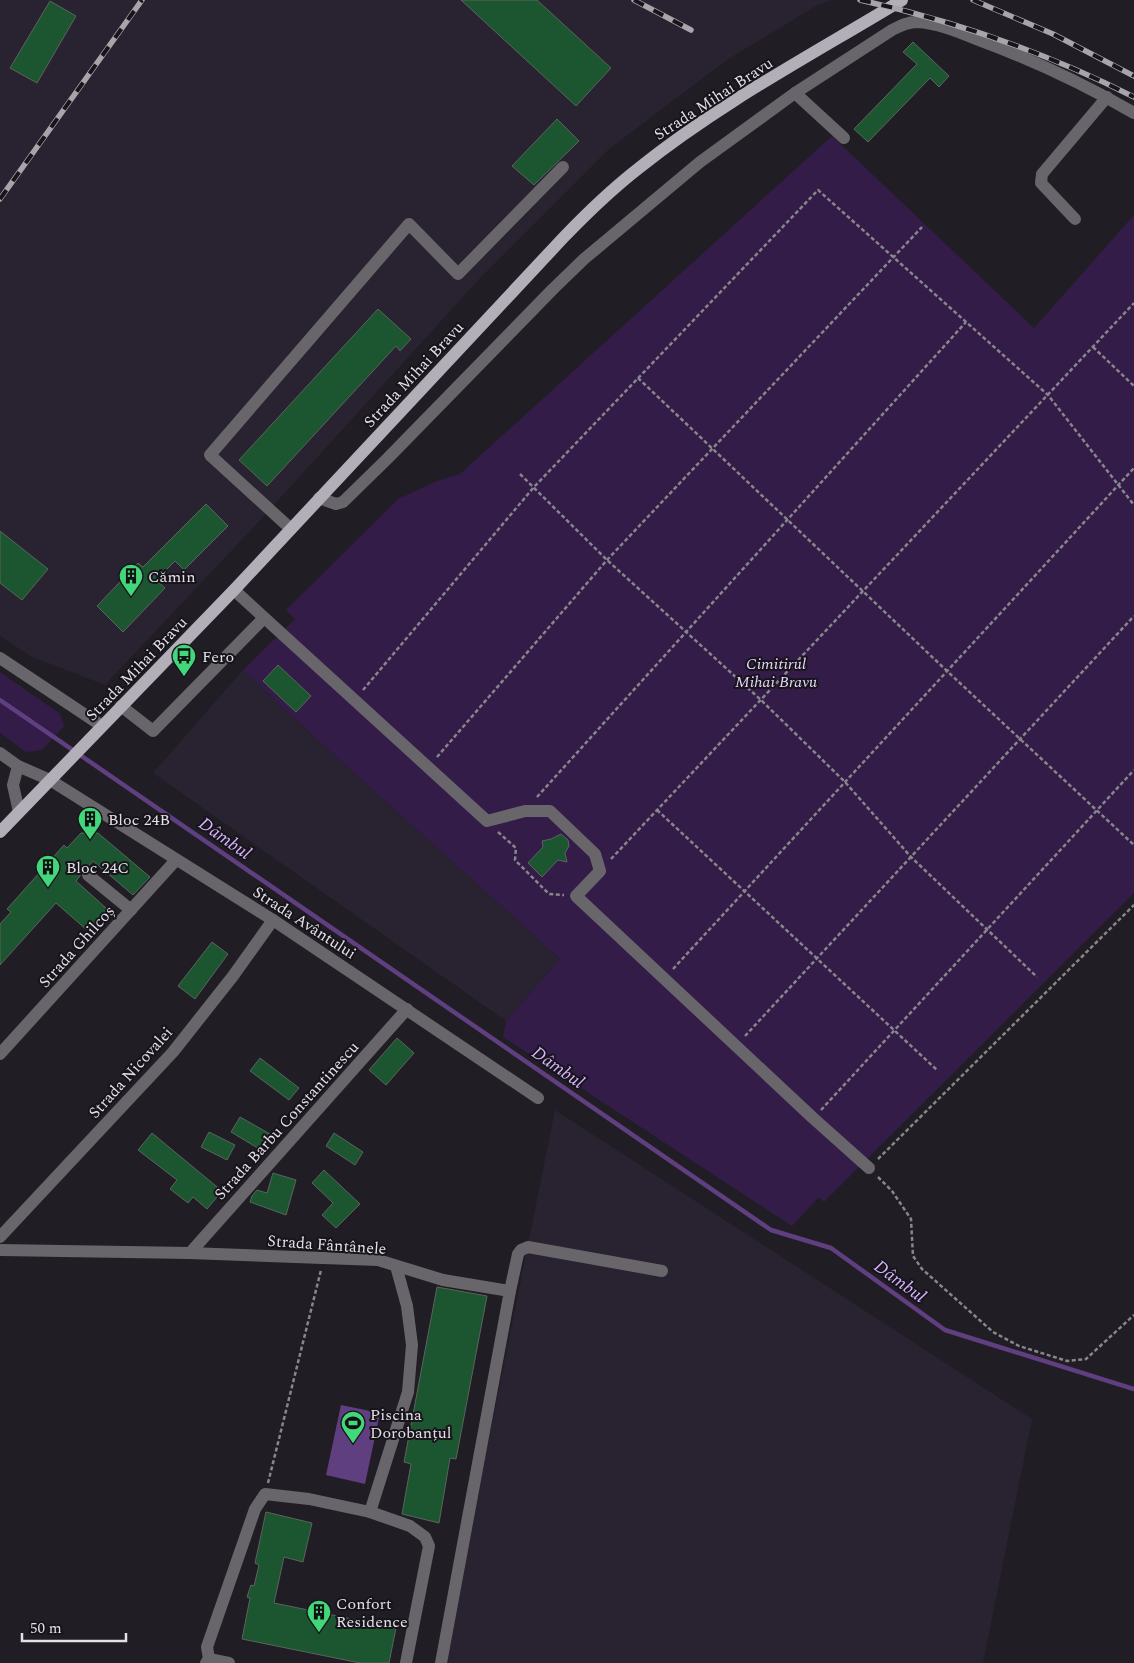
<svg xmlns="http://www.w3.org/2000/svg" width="1134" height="1663" viewBox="0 0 1134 1663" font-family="Spectral,serif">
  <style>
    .built { fill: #292230 }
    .green { fill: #331d48 }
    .forest { fill: #5f3f80 }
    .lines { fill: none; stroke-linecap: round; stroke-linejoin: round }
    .stream { stroke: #5f3f80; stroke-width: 4.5 }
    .building { fill: #1c5630; stroke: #5b645d }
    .path { stroke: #88858c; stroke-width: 2.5; stroke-dasharray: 4 2.5; stroke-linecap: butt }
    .minor { stroke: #68666b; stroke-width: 12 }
    .major { stroke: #b3afb8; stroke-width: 12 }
    .rail-casing { stroke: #a7a4aa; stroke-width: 5.5 }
    .rail { stroke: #17141b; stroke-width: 4; stroke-dasharray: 11; stroke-linecap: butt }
    .labels { text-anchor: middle; stroke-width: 4; stroke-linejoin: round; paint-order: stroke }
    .street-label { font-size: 16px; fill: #e3e0e6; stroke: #17141b }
    .poi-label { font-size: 16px; fill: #e3e0e6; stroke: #17141b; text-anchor: start }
    .park-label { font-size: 16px; font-style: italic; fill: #e7d5fc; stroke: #17141b }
    .water-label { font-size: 18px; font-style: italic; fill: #d6b3ff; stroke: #17141b }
  </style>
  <rect width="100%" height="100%" fill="#201d25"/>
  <g class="built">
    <polygon points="0,0 831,0 814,7 727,60 608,150 481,277 264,516 105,685 30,656 0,636"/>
    <polygon points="243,670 312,735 560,959 506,1021 153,773"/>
    <polygon points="555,1110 1032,1419 983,1663 444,1663"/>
  </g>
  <g class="green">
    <polygon points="832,136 1034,328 1134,215 1134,893 824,1202 819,1197 792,1226 503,1037 506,1021 560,959 312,735 243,670 295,619 286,610 398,499 437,481 460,474"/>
    <polygon points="0,672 60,714 64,726 42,750 26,752 0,733"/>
  </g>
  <polygon class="forest" points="341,1405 380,1413 365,1484 326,1475"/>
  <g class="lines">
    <polyline class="stream" points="0,700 771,1230 831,1248 945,1330 1134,1389"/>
  </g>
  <g class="building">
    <polygon points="461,0 537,0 611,68 576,106"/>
    <polygon points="50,1 76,16 37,83 10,68"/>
    <polygon points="913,42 949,76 939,87 930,78 868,142 854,129 917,64 903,52"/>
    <polygon points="557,119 579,141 534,185 512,166"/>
    <polygon points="378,309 411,339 400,351 396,346 267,486 239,460"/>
    <polygon points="206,504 228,526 184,570 175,561 156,580 165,588 123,632 97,606 138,563 143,567"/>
    <polygon points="0,531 48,569 22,600 0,583"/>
    <polygon points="278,665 311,696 296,712 263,681"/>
    <polygon points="81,833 98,833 150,877 133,895 93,861 88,867 82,870 80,876 76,881 107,909 88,931 56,903 0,965 0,924 11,912 7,909 64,845 67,848"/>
    <polygon points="561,834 568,840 569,846 565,853 567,862 558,860 542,877 528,863 543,847 542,841 551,839"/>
    <polygon points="212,942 228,954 195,999 178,986"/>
    <polygon points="397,1038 414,1053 386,1085 369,1070"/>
    <polygon points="260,1058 299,1088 289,1100 250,1071"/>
    <polygon points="240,1117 270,1134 261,1150 231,1132"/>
    <polygon points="209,1132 235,1145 227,1160 201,1147"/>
    <polygon points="152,1133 222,1191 207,1209 193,1197 188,1203 170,1189 177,1180 138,1150"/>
    <polygon points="334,1133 363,1152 355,1165 326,1146"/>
    <polygon points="324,1170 360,1204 336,1228 322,1215 333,1203 312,1183"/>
    <polygon points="273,1173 296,1180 286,1215 250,1202 252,1196 257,1190 267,1193"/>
    <polygon points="437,1287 487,1296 456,1459 450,1458 439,1523 402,1514 411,1464 404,1462"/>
    <polygon points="266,1512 312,1523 303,1562 284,1557 274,1603 396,1628 389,1663 360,1663 242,1639 250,1598 247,1597 251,1585 254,1586 259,1565 255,1563"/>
  </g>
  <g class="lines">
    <g class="path">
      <polyline points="1093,347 1134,386"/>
      <polyline points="638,378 947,671 1134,845"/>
      <polyline points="520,474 607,560 761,700 845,782 911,857 1037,977"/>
      <polyline points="363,690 534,487 818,190 1048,395 1134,505"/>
      <polyline points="437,757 607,560 922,227"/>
      <polyline points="537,797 966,322"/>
      <polyline points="657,810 937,1070"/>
      <polyline points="498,832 516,848 515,860 549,894 564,895"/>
      <polyline points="611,859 1134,303"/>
      <polyline points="673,969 1134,468"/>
      <polyline points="745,1036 1134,616"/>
      <polyline points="821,1110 1134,770"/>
      <polyline points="878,1159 1134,905"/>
      <polyline points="878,1177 892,1191 911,1219 913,1256 922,1269 993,1332 1019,1346 1067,1361 1086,1359 1134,1315"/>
      <polyline points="268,1483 321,1270"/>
    </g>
    <g class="minor">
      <path d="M795 93 892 30C900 26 907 22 917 22 938 23 959 32 979 40 1033 60 1084 84 1134 113"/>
      <polyline points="1075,219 1041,183 1042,174 1107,97"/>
      <polyline points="319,498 336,504 343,502 388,458 553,289 584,259 700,162 795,93 844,138"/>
      <polyline points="291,529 210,455 409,224 458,274 563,167"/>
      <polyline points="234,590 487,821 525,811 550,811 595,854 600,871 576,896 813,1118 869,1168"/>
      <polyline points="0,658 102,726"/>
      <polyline points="121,706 153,731 264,618"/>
      <polyline points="0,753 18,766 50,780 273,920 538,1098"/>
      <polyline points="18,766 13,785 19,812"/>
      <polyline points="88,875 131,910"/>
      <polyline points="0,1054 176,860"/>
      <polyline points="0,1237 173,1052 233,976 273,920"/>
      <polyline points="0,1250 190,1253 378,1260 443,1280 510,1291 441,1663"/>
      <polyline points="190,1253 407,1009"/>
      <polyline points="510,1291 518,1254 521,1250 528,1247 662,1271"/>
      <polyline points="370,1512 408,1392 412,1345 407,1306 396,1266"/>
      <polyline points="209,1659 207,1647 255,1509 265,1494 309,1499 370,1512 410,1526 425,1537 429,1546 406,1663"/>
      <polyline points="206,1663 209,1659 229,1663"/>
    </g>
    <path class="major" d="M0 832 234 590 563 238C587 213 612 189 639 168 720 103 813 54 902 0"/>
    <defs>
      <g id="rail">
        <polyline points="634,0 691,30"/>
        <path d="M860 0C955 21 1047 53 1134 97"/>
        <polyline points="973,0 1053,34 1134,76"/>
        <polyline points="0,199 142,0"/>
      </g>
    </defs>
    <use href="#rail" class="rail-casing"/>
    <use href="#rail" class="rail"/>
  </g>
  <defs>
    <symbol id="building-pin" viewBox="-11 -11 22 30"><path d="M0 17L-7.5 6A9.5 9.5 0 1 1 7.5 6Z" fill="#43d77b" stroke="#17141b"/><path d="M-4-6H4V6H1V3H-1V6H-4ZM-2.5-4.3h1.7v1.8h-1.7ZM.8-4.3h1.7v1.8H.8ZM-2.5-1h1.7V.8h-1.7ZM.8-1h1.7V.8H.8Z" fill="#111"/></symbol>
    <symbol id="bus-pin" viewBox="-11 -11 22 30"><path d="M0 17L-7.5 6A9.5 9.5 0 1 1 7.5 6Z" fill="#43d77b" stroke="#17141b"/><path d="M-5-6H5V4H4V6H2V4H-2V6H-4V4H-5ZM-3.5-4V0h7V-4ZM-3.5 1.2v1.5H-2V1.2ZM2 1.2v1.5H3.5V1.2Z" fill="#111"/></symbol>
    <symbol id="stadium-pin" viewBox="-11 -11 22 30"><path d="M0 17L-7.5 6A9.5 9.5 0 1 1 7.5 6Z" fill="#43d77b" stroke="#17141b"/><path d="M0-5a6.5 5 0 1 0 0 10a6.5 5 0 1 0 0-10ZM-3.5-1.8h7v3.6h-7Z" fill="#111"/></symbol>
  </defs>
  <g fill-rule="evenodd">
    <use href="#building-pin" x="117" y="562" width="28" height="38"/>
    <use href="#bus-pin" x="170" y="642" width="28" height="38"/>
    <use href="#building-pin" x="76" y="805" width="28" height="38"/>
    <use href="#building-pin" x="34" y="853" width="28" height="38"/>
    <use href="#stadium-pin" x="339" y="1409" width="28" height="38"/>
    <use href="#building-pin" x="305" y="1598" width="28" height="38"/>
  </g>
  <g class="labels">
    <g class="street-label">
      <text transform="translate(713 98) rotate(-33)" y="6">Strada Mihai Bravu</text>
      <text transform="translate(413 374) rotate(-47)" y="6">Strada Mihai Bravu</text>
      <text transform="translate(136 668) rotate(-46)" y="6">Strada Mihai Bravu</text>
      <text transform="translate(305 922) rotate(33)" y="6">Strada Avântului</text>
      <text transform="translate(76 946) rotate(-48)" y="6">Strada Ghilcoș</text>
      <text transform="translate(130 1072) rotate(-48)" y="6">Strada Nicovalei</text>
      <text transform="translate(286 1120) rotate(-48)" y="6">Strada Barbu Constantinescu</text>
      <text transform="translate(327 1244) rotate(4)" y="6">Strada Fântânele</text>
    </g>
    <g class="poi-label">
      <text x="148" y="582">Cămin</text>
      <text x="202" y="662">Fero</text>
      <text x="108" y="825">Bloc 24B</text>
      <text x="66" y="873">Bloc 24C</text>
      <text x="370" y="1420">Piscina<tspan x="370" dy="18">Dorobanțul</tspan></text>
      <text x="336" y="1609">Confort<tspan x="336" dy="18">Residence</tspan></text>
    </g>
    <g class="park-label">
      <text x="776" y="669">Cimitirul<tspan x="776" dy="18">Mihai Bravu</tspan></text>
    </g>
    <g class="water-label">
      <text transform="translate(225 838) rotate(35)" y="6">Dâmbul</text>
      <text transform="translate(558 1067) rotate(35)" y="6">Dâmbul</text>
      <text transform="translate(900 1281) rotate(36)" y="6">Dâmbul</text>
    </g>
  </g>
  <path d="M22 1633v8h104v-8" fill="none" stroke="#e3e0e6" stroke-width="2.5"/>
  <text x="30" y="1633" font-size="15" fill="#e3e0e6" stroke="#17141b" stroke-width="4" paint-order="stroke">50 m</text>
</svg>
